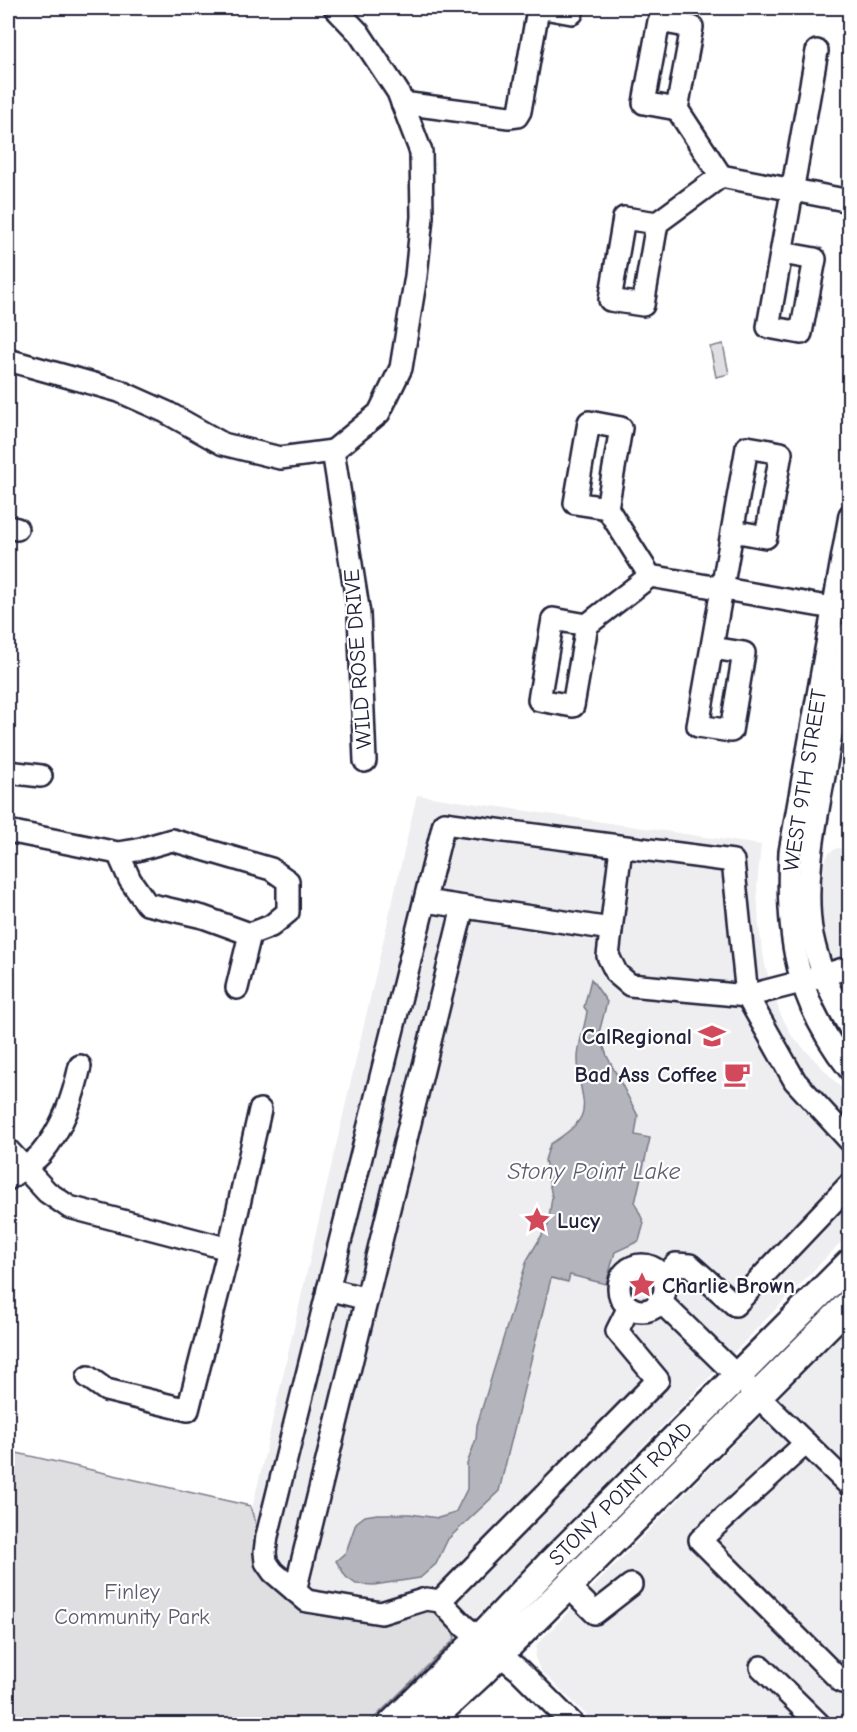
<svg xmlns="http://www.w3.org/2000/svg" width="857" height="1732" viewBox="0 0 857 1732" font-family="'Comic Neue',sans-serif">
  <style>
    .built { fill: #eeeef1 }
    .green { fill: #dfdfe2; stroke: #80808e; stroke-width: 1.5 }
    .water { fill: #b4b4bc; stroke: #7a7a88; stroke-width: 1.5 }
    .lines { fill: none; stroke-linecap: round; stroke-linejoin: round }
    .minor-casing { stroke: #22223b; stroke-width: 26 }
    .major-casing { stroke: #22223b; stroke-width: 32 }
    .minor { stroke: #fff; stroke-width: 21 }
    .major { stroke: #fff; stroke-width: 27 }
    .labels { text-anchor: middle; stroke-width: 4.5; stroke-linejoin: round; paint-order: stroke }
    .street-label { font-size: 22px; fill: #22223b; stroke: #fff }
    .poi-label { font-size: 22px; font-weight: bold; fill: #22223b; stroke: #fff; text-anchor: end }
    .park-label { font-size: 22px; fill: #5b5b6d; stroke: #fff }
    .water-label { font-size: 24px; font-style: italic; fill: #5c5c6f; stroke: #fff }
  </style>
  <rect width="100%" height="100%" fill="#fff"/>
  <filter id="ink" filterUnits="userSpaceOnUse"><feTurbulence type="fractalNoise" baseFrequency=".0167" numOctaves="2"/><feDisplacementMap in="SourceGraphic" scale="12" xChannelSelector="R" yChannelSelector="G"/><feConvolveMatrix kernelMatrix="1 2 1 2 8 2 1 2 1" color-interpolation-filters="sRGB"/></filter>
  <g filter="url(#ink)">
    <g class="built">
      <polygon points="417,795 761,845 757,887 759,927 765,965 780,1013 792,1036 849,1096 849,1234 455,1639 453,1632 432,1610 427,1609 405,1618 390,1621 366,1622 343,1619 315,1611 274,1583 250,1506 253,1505"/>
      <polygon points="837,848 849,849 849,999 832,961 823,926 821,900 825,861 829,853"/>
      <polygon points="849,1327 849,1724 596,1724 541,1671 535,1658 537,1644"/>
    </g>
    <g class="green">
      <polygon points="723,344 729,374 716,377 710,347"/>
      <polygon points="8,1451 250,1506 274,1583 315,1611 343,1619 366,1622 390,1621 405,1618 427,1609 432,1610 453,1632 455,1639 368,1724 8,1724"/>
    </g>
    <path class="water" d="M591 979 607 1002 599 1033 607 1056 638 1116 635 1135 650 1138 635 1203 644 1223 639 1241 615 1252 606 1284 570 1275 568 1282 551 1278 499 1491 448 1539 436 1564 420 1578 374 1585 356 1584 346 1577 336 1561 346 1552 356 1523 365 1516 377 1514H410L438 1518 455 1513 467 1489V1464L476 1439 477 1425 527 1260 548 1225 552 1197 545 1160 550 1144C603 1112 577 1104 578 1057 579 1040 585 1027 587 1011L584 1007Z"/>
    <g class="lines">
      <defs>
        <g id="minor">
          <polyline points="335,8 359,33 398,92 421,152 422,217 416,276 401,368 379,413 333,451 359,614 365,761"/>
          <polyline points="402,103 509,117 517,116 520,111 537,15 544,8 572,13"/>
          <polyline points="677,109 692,27 659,21 644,103 677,109 721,176"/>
          <polyline points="657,223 624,218 610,300 643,305 657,223 721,176 850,201"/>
          <polyline points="782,253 815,259 801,333 768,327 817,51"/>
          <polyline points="8,360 119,391 166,412 223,444 280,458 333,451"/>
          <polyline points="607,508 575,503 589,422 621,428 607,508 650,576 850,611"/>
          <path d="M850 515 790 852C786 936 796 1002 850 1070"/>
          <polyline points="8,527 17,529"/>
          <polyline points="587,625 553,619 539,700 573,706 587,625 650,576"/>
          <path d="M850 631C842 679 832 727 824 776 815 825 803 885 812 935 819 969 832 998 850 1028"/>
          <polyline points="712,648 744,653 731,731 698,726 747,447 781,453 766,537 733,531"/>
          <polyline points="8,772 41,776"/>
          <polyline points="8,831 118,853 137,850 172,840 271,869 288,881 288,912 271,926 250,934 203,917 147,904 130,880 118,853"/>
          <polyline points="621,847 608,956 617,974 630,985 747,996 801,982 850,967"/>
          <polyline points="425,901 611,929"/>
          <polyline points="237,988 250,934"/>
          <polyline points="8,1150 47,1192 69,1207 229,1249"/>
          <path d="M8 1179C18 1171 32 1164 41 1154 63 1128 73 1098 80 1066"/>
          <circle cx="642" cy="1288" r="23"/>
          <polyline points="663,1278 676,1264 690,1265 735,1305 850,1184"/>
          <polyline points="328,1289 367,1299"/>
          <polyline points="660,1301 850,1486"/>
          <polyline points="88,1377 106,1390 188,1410 229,1249 260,1110"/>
          <polyline points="806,1443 700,1540 842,1682"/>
          <polyline points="567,1585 595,1613 631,1585"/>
          <polyline points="295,1591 463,907"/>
          <polyline points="440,1601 658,1380 617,1331 629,1307"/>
          <polyline points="761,1667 819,1724"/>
          <polyline points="573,1724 519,1670 464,1626 440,1601 426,1599 381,1613 307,1601 273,1572 266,1562 265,1552 267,1536 444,823 733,861 747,996 795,1081 850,1141"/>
        </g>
        <g id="major">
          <polyline points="392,1724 480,1638 549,1565 850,1263"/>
          <polyline points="426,1724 481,1673 850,1303"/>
        </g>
      </defs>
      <use href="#minor" class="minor-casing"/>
      <use href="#major" class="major-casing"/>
      <use href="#minor" class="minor"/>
      <use href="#major" class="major"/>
    </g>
  </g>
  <defs>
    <symbol id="school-bare" viewBox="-9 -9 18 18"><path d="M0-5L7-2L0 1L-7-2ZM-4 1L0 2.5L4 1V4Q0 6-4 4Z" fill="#d1495b" stroke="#fff" stroke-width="2.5" paint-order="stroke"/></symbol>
    <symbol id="cafe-bare" viewBox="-9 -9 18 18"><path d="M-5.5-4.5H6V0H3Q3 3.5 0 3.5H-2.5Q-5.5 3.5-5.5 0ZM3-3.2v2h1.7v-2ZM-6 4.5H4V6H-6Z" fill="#d1495b" stroke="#fff" stroke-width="2.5" paint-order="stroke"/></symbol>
    <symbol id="sight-bare" viewBox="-9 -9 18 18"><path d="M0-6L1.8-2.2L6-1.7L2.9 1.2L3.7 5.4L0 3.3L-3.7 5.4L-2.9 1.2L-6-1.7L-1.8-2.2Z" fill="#d1495b" stroke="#fff" stroke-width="2.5" paint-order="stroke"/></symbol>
  </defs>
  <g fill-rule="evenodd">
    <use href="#school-bare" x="693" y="1017" width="38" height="38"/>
    <use href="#cafe-bare" x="718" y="1055" width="38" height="38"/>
    <use href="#sight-bare" x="518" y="1201" width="38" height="38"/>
    <use href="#sight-bare" x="623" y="1266" width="38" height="38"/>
  </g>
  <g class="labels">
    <g class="street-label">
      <text transform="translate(357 659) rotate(-94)" y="8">WILD ROSE DRIVE</text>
      <text transform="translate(804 780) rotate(-81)" y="8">WEST 9TH STREET</text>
      <text transform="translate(620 1493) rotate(-45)" y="8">STONY POINT ROAD</text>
    </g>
    <g class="poi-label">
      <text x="692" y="1044">CalRegional</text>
      <text x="717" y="1082">Bad Ass Coffee</text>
      <text x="557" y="1228" text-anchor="start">Lucy</text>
      <text x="662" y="1293" text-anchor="start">Charlie Brown</text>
    </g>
    <g class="park-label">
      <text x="132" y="1599">Finley<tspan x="132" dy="25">Community Park</tspan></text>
    </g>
    <g class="water-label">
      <text x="594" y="1179">Stony Point Lake</text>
    </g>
  </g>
  <rect width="857" height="1732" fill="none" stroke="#fff" stroke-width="30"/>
  <rect x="15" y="15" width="827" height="1702" fill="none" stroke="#22223b" stroke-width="2" filter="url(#ink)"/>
</svg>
